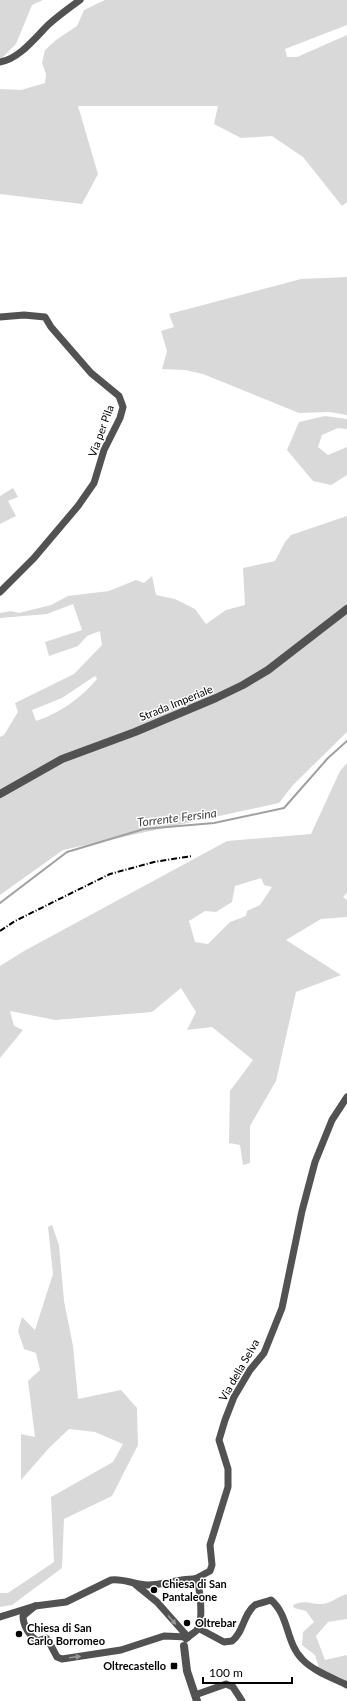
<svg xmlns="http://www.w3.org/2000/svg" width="347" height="1701" viewBox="0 0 347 1701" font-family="Lato,sans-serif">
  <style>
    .green { fill: #d9d9d9; fill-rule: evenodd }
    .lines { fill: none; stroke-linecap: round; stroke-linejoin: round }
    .stream { stroke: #a0a0a0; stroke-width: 2 }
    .trunk-tunnel { stroke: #d9d9d9; stroke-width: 11; stroke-dasharray: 11 5.5; stroke-linecap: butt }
    .minor { stroke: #525252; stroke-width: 7 }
    .tertiary { stroke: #525252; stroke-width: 8 }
    .rail { stroke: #000; stroke-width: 2; stroke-dasharray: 6 2 1 2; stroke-linecap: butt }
    .oneway { fill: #979797 }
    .poi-dot { fill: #000; stroke: #fff; stroke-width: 1.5 }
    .labels { text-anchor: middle; stroke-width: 3; stroke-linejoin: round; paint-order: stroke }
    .street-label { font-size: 11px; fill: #000; stroke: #fff }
    .poi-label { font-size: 11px; font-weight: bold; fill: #000; stroke: #fff; text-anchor: start }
    .water-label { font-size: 12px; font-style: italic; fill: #414141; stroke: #fff }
  </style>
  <rect width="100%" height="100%" fill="#fff"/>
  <g class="green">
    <polygon points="0,0 43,0 32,5 16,44 0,60"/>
    <polygon points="105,0 347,0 347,25 285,49 287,57 297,57 347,35 347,202 342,206 303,157 272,136 241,138 214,124 218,106 78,106 98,174 82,204 0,194 0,89 21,90 45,83 46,74 42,63 45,50 56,40 77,26 84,10"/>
    <polygon points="347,277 347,415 329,412 299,413 203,374 185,370 162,369 167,351 161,331 174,327 169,314 301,279"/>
    <polygon points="325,416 347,419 347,429 338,428 322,435 318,447 328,455 347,447 347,475 331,485 313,481 287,450 299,422"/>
    <polygon points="13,488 18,497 8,501 16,516 0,524 0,496"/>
    <path d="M347 516V732L293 785 279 803 63 850 0 895V737L4 735 18 712 15 703 74 674 102 645 100 631 87 636 78 646 49 656 45 642 82 630 73 604 47 614 0 618V613L11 611 19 613 51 605 68 596 109 591 136 580 144 583 152 576 156 595 175 599 195 609 206 624 226 610 245 605 243 568 275 561 285 542 291 535ZM95 676 97 679C81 698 60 713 36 721L32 710 62 698Z"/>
    <path d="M347 763V893L343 897 347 900V917L321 919 286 940 341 975 296 992 276 1081 250 1126V1163L243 1165 240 1145 229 1143 230 1091 253 1060 212 1027 187 1030 196 1012 181 988 152 1012 55 1020 10 1011 14 1026 23 1030 0 1058V966L24 951 227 841 311 834 340 771ZM261 878 264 885 272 887 260 905 247 911 246 916 230 922 208 944 195 942 189 921 205 911 216 912 232 902 235 886Z"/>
    <polygon points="52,1225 59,1245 64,1301 73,1346 78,1399 121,1390 137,1408 138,1445 112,1496 64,1519 62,1568 12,1605 0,1607 0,1593 8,1593 54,1562 51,1497 113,1462 123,1444 95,1432 69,1429 49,1448 21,1480 21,1434 35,1437 28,1381 40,1370 36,1353 24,1349 18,1331 22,1317 35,1330 53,1274 48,1227"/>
    <path d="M347 1594V1619L328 1622 316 1636 325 1660 347 1655V1681L319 1668 315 1655 302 1645 303 1632 314 1622 306 1611 294 1608 293 1605C308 1598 314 1607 327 1603 334 1601 339 1596 347 1594Z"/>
  </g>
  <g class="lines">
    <polyline class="stream" points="0,903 67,852 144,829 214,823 284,808 328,758 347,741"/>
    <g class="trunk-tunnel">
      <polyline points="82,750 347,587"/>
      <polyline points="0,801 61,764"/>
      <polyline points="0,859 34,830 177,736 347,653"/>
    </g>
    <g class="minor">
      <path d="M0 62C19 59 35 38 48 25 58 16 69 8 80 0"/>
      <polyline points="0,317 24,315 45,317 51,327 91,373 119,396 123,407 120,418 104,450 94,483 78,506 34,558 0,592"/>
      <polyline points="195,1579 210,1571 212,1565 210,1545 228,1487 228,1469 219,1440 225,1420 234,1397 250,1370 264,1353 282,1308 302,1211 315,1162 332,1120 347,1097"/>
      <polyline points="136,1585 157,1602 188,1637"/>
      <path d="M35 1606 23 1616C23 1626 30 1637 38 1641L46 1638 48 1640 57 1657 62 1659 121 1650 164 1636 188 1637"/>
      <path d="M0 1617 35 1606 66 1602 111 1580C123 1578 135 1585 148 1585 164 1585 180 1578 195 1579"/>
      <path d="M198 1628 224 1642 232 1641C244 1632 243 1614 255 1605 259 1603 266 1602 271 1600 289 1615 286 1643 302 1659 313 1671 333 1678 347 1685"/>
      <path d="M186 1639C189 1635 195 1633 198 1629 203 1620 201 1586 195 1579"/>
      <polyline points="195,1695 226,1684 233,1687 242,1701"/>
    </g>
    <g class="tertiary">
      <polyline points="0,794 62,759 135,732 216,698 243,685 268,670 347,609"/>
      <polyline points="184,1646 187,1671 197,1701"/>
    </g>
    <polyline class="rail" points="0,931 15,921 110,874 154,862 192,856"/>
  </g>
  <defs><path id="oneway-solid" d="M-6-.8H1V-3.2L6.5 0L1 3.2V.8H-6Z"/></defs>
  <g class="oneway">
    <use href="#oneway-solid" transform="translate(172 1620) rotate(49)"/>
    <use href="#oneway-solid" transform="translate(75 1657) rotate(-7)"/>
  </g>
  <g class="poi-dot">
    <circle cx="154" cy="1590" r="4"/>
    <circle cx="187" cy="1623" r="4"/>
    <circle cx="19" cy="1634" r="4"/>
    <rect x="170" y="1662" width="8" height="8" rx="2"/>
  </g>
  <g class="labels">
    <g class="street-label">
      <text transform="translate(101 431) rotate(-70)" y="4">Via per Pila</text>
      <text transform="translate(176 703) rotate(-22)" y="4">Strada Imperiale</text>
      <text transform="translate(239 1370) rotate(-60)" y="4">Via della Selva</text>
    </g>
    <g class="poi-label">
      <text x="162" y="1588">Chiesa di San<tspan x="162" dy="13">Pantaleone</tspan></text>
      <text x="195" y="1627">Oltrebar</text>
      <text x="27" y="1632">Chiesa di San<tspan x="27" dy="13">Carlo Borromeo</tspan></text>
      <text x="166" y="1670" text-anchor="end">Oltrecastello</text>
    </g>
    <g class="water-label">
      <text transform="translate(177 818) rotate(-7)" y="4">Torrente Fersina</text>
    </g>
  </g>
  <path d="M203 1677v6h89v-6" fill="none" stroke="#000000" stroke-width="2"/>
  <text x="209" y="1677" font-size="12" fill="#000000" stroke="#ffffff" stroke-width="3" paint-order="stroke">100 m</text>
</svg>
